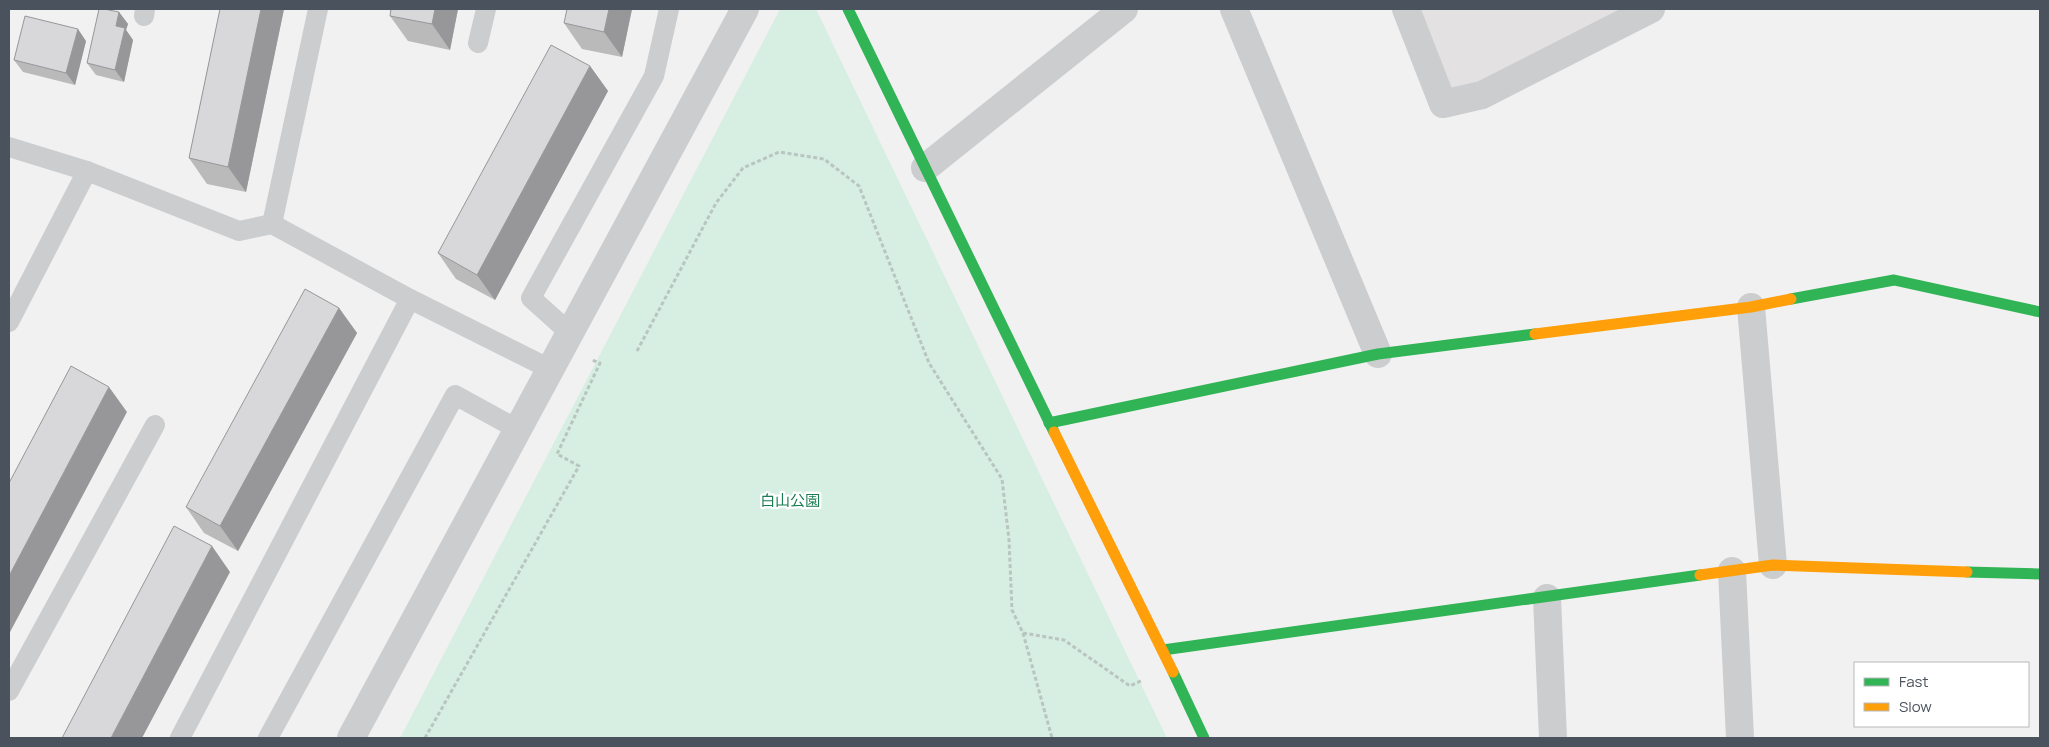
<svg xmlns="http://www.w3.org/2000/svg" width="2049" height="747" viewBox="0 0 2049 747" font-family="Manrope,'Noto Sans JP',sans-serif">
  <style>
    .education { fill: #e3e1e1 }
    .green { fill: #d7efe2 }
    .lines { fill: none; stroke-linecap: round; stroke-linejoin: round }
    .path { stroke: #b9c5c1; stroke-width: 3; stroke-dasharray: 4 2.5; stroke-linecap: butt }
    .lane { stroke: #cbcdcf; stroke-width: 20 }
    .street { stroke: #cbcdcf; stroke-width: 28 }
    .fast { stroke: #30b455; stroke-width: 11 }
    .slow { stroke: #ff9f0a; stroke-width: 11 }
    .wall { fill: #bababb }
    .shaded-wall { fill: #979799 }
    .building { fill: #d8d8da; stroke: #979799 }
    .labels { text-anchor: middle; stroke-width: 4.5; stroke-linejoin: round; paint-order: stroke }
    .park-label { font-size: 15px; fill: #1b7d52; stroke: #fff }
  </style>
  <rect width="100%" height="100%" fill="#f2f1f1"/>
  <polygon class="education" points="1421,9 1626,9 1477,82 1449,90"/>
  <polygon class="green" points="780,9 816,9 1167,738 400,738"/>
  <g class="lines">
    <g class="path">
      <polyline points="637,351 716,203 743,168 779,152 824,159 859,186 929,363 1002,479 1009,540 1012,610 1023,633 1064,640 1130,686 1143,680"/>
      <polyline points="1023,633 1052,738"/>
      <polyline points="425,738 579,466 557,454 600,363 592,360"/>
    </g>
    <g class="lane">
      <polyline points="144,16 145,9"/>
      <polyline points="478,43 486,9"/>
      <polyline points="9,147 87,171 239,231 272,224 410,299 552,370"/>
      <polyline points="272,224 318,9"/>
      <polyline points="9,322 87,171"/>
      <polyline points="571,334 531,298 654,76 669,9"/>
      <polyline points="9,691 155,425"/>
      <polyline points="180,738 410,299"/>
      <polyline points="268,738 455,395 519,430"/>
    </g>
    <g class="street">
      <polyline points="1234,9 1378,354"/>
      <polyline points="1406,9 1443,104 1482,95 1651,9"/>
      <polyline points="925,168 1124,9"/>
      <polyline points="1751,307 1773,565"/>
      <polyline points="1732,571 1740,738"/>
      <polyline points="1547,598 1553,738"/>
      <polyline points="351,738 745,9"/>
    </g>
    <g class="fast">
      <polyline points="848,9 1054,432"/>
      <polyline points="1791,299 1894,280 2040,312"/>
      <polyline points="1049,423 1378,354 1535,334"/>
      <polyline points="1967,572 2040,574"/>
      <polyline points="1163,650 1700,575"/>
      <polyline points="1173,672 1204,738"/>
    </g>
    <g class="slow">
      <polyline points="1535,334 1751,307 1791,299"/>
      <polyline points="1054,432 1173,672"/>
      <polyline points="1700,575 1773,565 1967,572"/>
    </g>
  </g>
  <g class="wall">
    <polygon points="220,9 284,9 246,192 207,184 189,158"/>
    <polygon points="391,9 458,9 450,50 408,41 390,16"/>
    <polygon points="632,9 622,57 582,49 564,23"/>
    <polygon points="119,12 128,24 126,30 133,40 124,82 96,75 87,63"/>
    <polygon points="86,41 75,85 23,72 14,60"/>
    <polygon points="590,66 608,91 495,300 456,279 438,253"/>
    <polygon points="339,308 357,333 238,551 204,533 186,507"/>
  </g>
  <g class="shaded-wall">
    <polygon points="261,9 284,9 246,192 228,167"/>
    <polygon points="435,9 458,9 450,50 432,24"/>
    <polygon points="609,9 632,9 622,57 604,32"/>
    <polygon points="119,12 128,24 126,30 133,40 124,82 115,70 116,26"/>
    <polygon points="78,29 86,41 75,85 66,73"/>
    <polygon points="590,66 608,91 495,300 477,275"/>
    <polygon points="339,308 357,333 238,551 220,526"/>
    <polygon points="109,387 127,412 9,634 9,576"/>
    <polygon points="212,546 230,572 142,738 111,738"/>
  </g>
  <g class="building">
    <polygon points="99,9 104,9 119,12 116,26 125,28 115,70 87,63"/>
    <polygon points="220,9 261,9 228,167 189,158"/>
    <polygon points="391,9 435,9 432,24 390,16"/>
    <polygon points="567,9 609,9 604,32 564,23"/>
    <polygon points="25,16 78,29 66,73 14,60"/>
    <polygon points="551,45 590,66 477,275 438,253"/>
    <polygon points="305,289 339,308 220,526 186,507"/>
    <polygon points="71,366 109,387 9,576 9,483"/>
    <polygon points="174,526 212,546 111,738 62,738"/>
  </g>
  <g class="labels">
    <g class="park-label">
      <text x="790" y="506">白山公園</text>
    </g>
  </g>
  <rect width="2049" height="747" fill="none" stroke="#49525d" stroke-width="20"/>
  <rect x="1854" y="662" width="175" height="65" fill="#ffffff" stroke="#b6babe"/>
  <rect x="1864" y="678" width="25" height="8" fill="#30b455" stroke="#b6babe"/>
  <text x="1899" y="687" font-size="15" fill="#49525d">Fast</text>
  <rect x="1864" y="703" width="25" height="8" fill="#ff9f0a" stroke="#b6babe"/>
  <text x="1899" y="712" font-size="15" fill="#49525d">Slow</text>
</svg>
